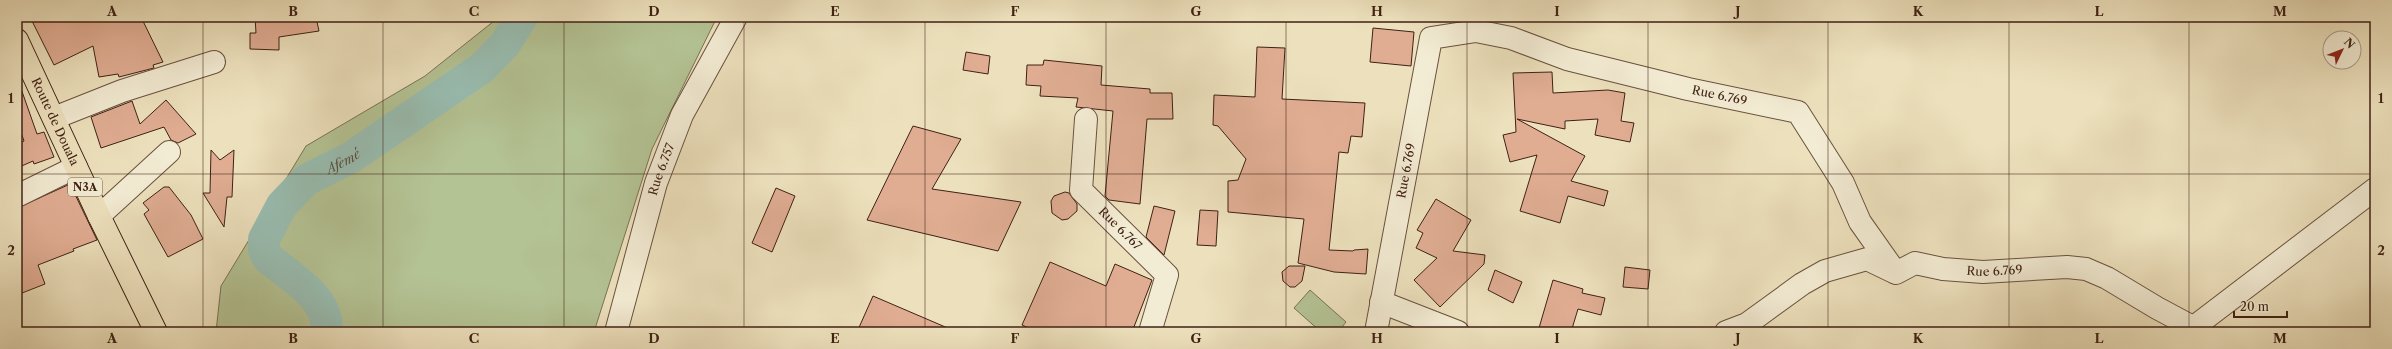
<svg xmlns="http://www.w3.org/2000/svg" width="2392" height="349" viewBox="0 0 2392 349" font-family="'Libre Caslon Text',serif">
  <style>
    .green { fill: #b4c394; stroke: #7a7254 }
    .lines { fill: none; stroke-linecap: round; stroke-linejoin: round }
    .river { stroke: #99beb2; stroke-width: 32 }
    .building { fill: #e0ad93; stroke: #3f2114 }
    .minor-casing { stroke: #6a513e; stroke-width: 24 }
    .highway-casing { stroke: #3f2114; stroke-width: 24 }
    .minor { stroke: #f3ecd4; stroke-width: 22 }
    .highway { stroke: #ede1bd; stroke-width: 22 }
    .grid { fill: none; stroke: #3f2114; stroke-width: 1; stroke-opacity: 0.55 }
    .labels { text-anchor: middle; stroke-width: 3; stroke-linejoin: round; paint-order: stroke }
    .shield { fill: #f3ecd4; stroke: #755e4e; stroke-width: 1 }
    .shield-label { font-size: 11px; font-weight: bold; fill: #3f2114 }
    .street-label { font-size: 12px; fill: #3f2114; stroke: #f3ecd4 }
    .water-label { font-size: 13px; font-style: italic; fill: #5a5043; stroke: #f3ecd4 }
    .neatline { fill: none; stroke: #3f2114; stroke-width: 1.5 }
    .grid-label { font-size: 13px; text-anchor: middle; font-weight: bold; fill: #3f2114 }
  </style>
  <rect width="100%" height="100%" fill="#ede1bd"/>
  <filter id="stains"><feTurbulence type="fractalNoise" baseFrequency=".005" numOctaves="4"/><feColorMatrix values="0 0 0 0 .2 0 0 0 0 .09 0 0 0 0 .02 0 0 0 .5 -.17"/></filter>
  <radialGradient id="worn" r=".72"><stop offset=".6" stop-color="#630" stop-opacity="0"/><stop offset="1" stop-color="#630" stop-opacity=".3"/></radialGradient>
  <g class="green">
    <polygon points="499,17 717,17 652,149 594,332 216,332 221,286 306,146 425,76"/>
    <polygon points="1310,290 1346,322 1338,332 1321,332 1294,308"/>
  </g>
  <g class="lines">
    <path class="river" id="s1" d="M326 332C332 300 289 276 268 258L264 250V239L282 205 306 180 350 158 482 68 505 44 522 17"/>
  </g>
  <g class="building">
    <polygon points="40,17 141,17 163,62 153,65 154,68 119,77 118,74 99,77 93,46 54,65 32,21"/>
    <polygon points="255,17 316,17 319,31 279,37 279,50 250,49 250,33 256,33"/>
    <polygon points="1373,28 1414,32 1411,66 1370,62"/>
    <polygon points="1257,47 1285,48 1282,99 1365,103 1362,137 1351,136 1348,153 1339,152 1329,250 1353,251 1354,250 1368,249 1366,274 1334,272 1298,263 1304,219 1228,212 1228,181 1238,180 1246,159 1218,126 1213,125 1214,95 1255,97"/>
    <polygon points="966,52 990,56 988,74 963,70"/>
    <polygon points="1044,60 1102,66 1101,85 1150,89 1150,93 1172,93 1173,119 1147,119 1140,204 1109,200 1105,196 1113,111 1076,107 1078,98 1040,96 1041,86 1026,85 1027,65 1043,65"/>
    <polygon points="1552,72 1553,93 1608,90 1625,93 1621,121 1634,123 1630,142 1595,135 1598,119 1565,121 1565,129 1517,119 1585,156 1571,181 1608,191 1604,206 1568,196 1560,223 1520,211 1537,155 1510,162 1503,135 1516,132 1513,73"/>
    <polygon points="17,83 19,83 37,134 44,132 54,157 34,164 33,161 17,168 17,144 24,141 17,121"/>
    <polygon points="166,100 196,134 178,143 171,140 164,127 101,148 91,117 132,101 140,124"/>
    <polygon points="913,126 961,139 932,189 1021,202 998,251 867,220"/>
    <polygon points="211,150 220,160 234,150 232,197 227,197 224,227 203,193 210,193"/>
    <polygon points="70,184 97,240 73,249 74,251 38,265 45,284 17,295 17,208"/>
    <polygon points="164,187 169,187 191,215 203,239 168,257 144,214 149,210 143,203"/>
    <polygon points="776,188 795,196 772,252 752,243"/>
    <polygon points="1065,192 1069,193 1077,204 1077,211 1068,219 1062,220 1052,213 1051,201 1054,196"/>
    <polygon points="1436,199 1471,220 1453,251 1485,255 1484,264 1440,307 1414,280 1437,258 1416,248 1423,233 1417,230"/>
    <polygon points="1154,206 1175,211 1164,255 1146,237"/>
    <polygon points="1200,210 1218,211 1216,246 1197,245"/>
    <polygon points="1050,262 1106,286 1115,264 1152,280 1132,332 1038,332 1022,325"/>
    <polygon points="1289,266 1305,266 1302,281 1295,287 1290,287 1283,281 1282,272"/>
    <polygon points="1625,267 1650,270 1648,289 1623,287"/>
    <polygon points="1495,270 1522,282 1513,303 1488,290"/>
    <polygon points="1553,280 1583,289 1582,293 1605,298 1601,315 1578,309 1571,332 1554,332 1539,328"/>
    <polygon points="873,296 957,332 857,332"/>
  </g>
  <g class="lines">
    <defs>
      <g id="minor">
        <polyline points="54,118 122,91 214,62"/>
        <path id="s2" d="M1086 119 1081 190 1167 275 1150 332"/>
        <polyline points="17,196 76,167"/>
        <polyline points="99,216 169,152"/>
        <polyline points="1381,302 1458,332"/>
        <polyline points="2194,327 2375,189"/>
        <path id="s3" d="M616 332 656 183 682 115 736 17"/>
        <path id="s4" d="M1376 332 1431 38 1476 31 1511 38 1567 59 1688 89 1798 112 1843 183 1860 222 1896 273 1915 263 1943 269 1983 272 2067 267 2086 269 2107 278 2157 308 2202 332"/>
        <polyline points="1726,332 1747,324 1802,284 1825,271 1867,259 1894,272"/>
      </g>
      <g id="highway">
        <path id="s5" d="M17 40 99 216 156 332"/>
      </g>
    </defs>
    <use href="#minor" class="minor-casing"/>
    <use href="#highway" class="highway-casing"/>
    <use href="#minor" class="minor"/>
    <use href="#highway" class="highway"/>
  </g>
  <path class="grid" d="M203 17V332M383 17V332M564 17V332M744 17V332M925 17V332M1106 17V332M1286 17V332M1467 17V332M1648 17V332M1828 17V332M2009 17V332M2189 17V332M17 174H2375"/>
  <g class="labels">
    <rect class="shield" x="68" y="178" width="34" height="18" rx="3"/>
    <g class="shield-label">
      <text x="85" y="191">N3A</text>
    </g>
    <g class="street-label">
      <text dy="4" stroke="none"><textPath href="#s4" startOffset="597">Rue 6.769</textPath></text>
      <text dy="4" stroke="none"><textPath href="#s5" startOffset="90">Route de Douala</textPath></text>
      <text dy="4" stroke="none"><textPath href="#s3" startOffset="169">Rue 6.757</textPath></text>
      <text dy="4" stroke="none"><textPath href="#s4" startOffset="164">Rue 6.769</textPath></text>
      <text dy="4" stroke="none"><textPath href="#s2" startOffset="126">Rue 6.767</textPath></text>
      <text dy="4" stroke="none"><textPath href="#s4" startOffset="968">Rue 6.769</textPath></text>
    </g>
    <g class="water-label">
      <text dy="5" stroke="none"><textPath href="#s1" startOffset="233">Afemé</textPath></text>
    </g>
  </g>
  <rect width="2392" height="349" fill="none" stroke="#ede1bd" stroke-width="44"/>
  <g transform="translate(2342 50) rotate(47)"><circle r="19" fill="#f3ecd4" stroke="#ab9b87"/>
  <path d="M0-3L7 15L0 10L-7 15Z" fill="#8f2418"/>
  <text y="-6" font-size="11" font-weight="bold" text-anchor="middle" fill="#3f2114">N</text>
  </g>
  <path d="M2234 311v6h53v-6" fill="none" stroke="#3f2114" stroke-width="2"/>
  <text x="2240" y="311" font-size="12" fill="#3f2114" stroke="#f3ecd4" stroke-width="3" paint-order="stroke">20 m</text>
  <rect x="22" y="22" width="2348" height="305" class="neatline"/>
  <g class="grid-label">
    <text x="112" y="16">A</text>
    <text x="293" y="16">B</text>
    <text x="474" y="16">C</text>
    <text x="654" y="16">D</text>
    <text x="835" y="16">E</text>
    <text x="1015" y="16">F</text>
    <text x="1196" y="16">G</text>
    <text x="1377" y="16">H</text>
    <text x="1557" y="16">I</text>
    <text x="1738" y="16">J</text>
    <text x="1918" y="16">K</text>
    <text x="2099" y="16">L</text>
    <text x="2280" y="16">M</text>
    <text x="11" y="103">1</text>
    <text x="2381" y="103">1</text>
    <text x="11" y="255">2</text>
    <text x="2381" y="255">2</text>
    <text x="112" y="343">A</text>
    <text x="293" y="343">B</text>
    <text x="474" y="343">C</text>
    <text x="654" y="343">D</text>
    <text x="835" y="343">E</text>
    <text x="1015" y="343">F</text>
    <text x="1196" y="343">G</text>
    <text x="1377" y="343">H</text>
    <text x="1557" y="343">I</text>
    <text x="1738" y="343">J</text>
    <text x="1918" y="343">K</text>
    <text x="2099" y="343">L</text>
    <text x="2280" y="343">M</text>
  </g>
  <rect width="100%" height="100%" filter="url(#stains)"/>
  <rect width="100%" height="100%" fill="url(#worn)"/>
</svg>
